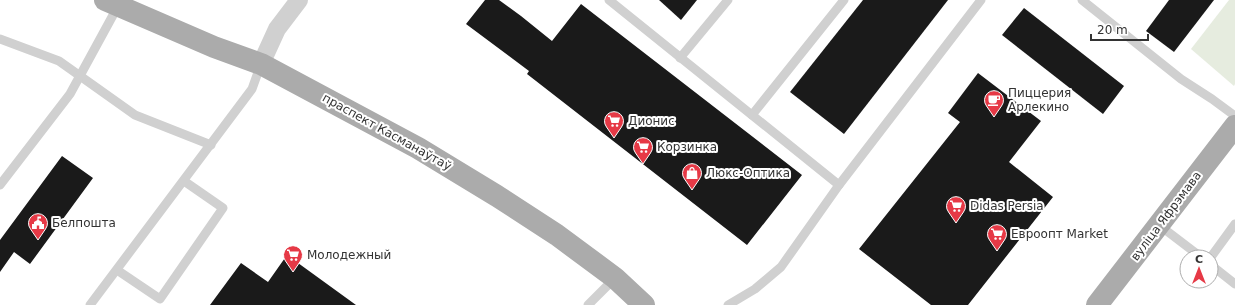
<svg xmlns="http://www.w3.org/2000/svg" width="1235" height="305" viewBox="0 0 1235 305" font-family="'DejaVu Sans',sans-serif">
  <style>
    .green { fill: #e6ecdf }
    .building { fill: #1a1a1a }
    .lines { fill: none; stroke-linecap: round; stroke-linejoin: round }
    .service { stroke: #d0d0d0; stroke-width: 9 }
    .minor { stroke: #d0d0d0; stroke-width: 18 }
    .primary { stroke: #ababab; stroke-width: 22 }
    .labels { text-anchor: middle; stroke-width: 4; stroke-linejoin: round; paint-order: stroke }
    .poi-label { font-size: 12px; fill: #333; stroke: #fff; text-anchor: start }
    .street-label { font-size: 12px; fill: #333; stroke: #fff }
  </style>
  <rect width="100%" height="100%" fill="#fff"/>
  <polygon class="green" points="1229,0 1235,0 1235,84 1234,86 1191,49"/>
  <g class="building">
    <polygon points="485,0 499,0 521,16 552,41 581,4 802,175 747,245 527,74 529,71 466,24"/>
    <polygon points="659,0 697,0 681,20"/>
    <polygon points="863,0 948,0 844,134 790,92"/>
    <polygon points="1169,0 1214,0 1174,52 1146,31"/>
    <polygon points="1024,8 1124,86 1103,114 1002,35"/>
    <polygon points="978,73 1041,121 1009,162 1053,197 968,305 931,305 859,249 960,122 948,113"/>
    <polygon points="62,156 93,178 30,264 14,252 0,272 0,240"/>
    <polygon points="287,255 356,305 210,305 241,263 268,282"/>
  </g>
  <g class="lines">
    <g class="service">
      <polyline points="609,0 839,185"/>
      <polyline points="1082,0 1181,79 1212,99 1235,116"/>
      <polyline points="0,39 59,61 135,115 211,145"/>
      <polyline points="680,58 728,0"/>
      <polyline points="752,115 844,0"/>
      <polyline points="0,185 70,94 118,6"/>
      <polyline points="1159,225 1201,257"/>
      <polyline points="1211,257 1235,224"/>
      <polyline points="1211,265 1235,284"/>
      <polyline points="117,270 160,299 223,208 184,181"/>
      <polyline points="90,305 252,89 261,64"/>
      <polyline points="588,305 615,278"/>
      <polyline points="728,305 755,289 781,267 839,185 981,0"/>
    </g>
    <polyline class="minor" points="261,64 277,29 299,0"/>
    <g class="primary">
      <polyline points="105,0 214,47 261,64 418,148 497,196 557,235 615,278 644,305"/>
      <polyline points="1097,305 1235,126"/>
    </g>
  </g>
  <defs>
    <symbol id="cafe-pin" viewBox="-11 -11 22 30"><path d="M0 17L-7.5 6A9.5 9.5 0 1 1 7.5 6Z" fill="#e63946" stroke="#fff"/><path d="M-5.5-4.5H6V0H3Q3 3.5 0 3.5H-2.5Q-5.5 3.5-5.5 0ZM3-3.2v2h1.7v-2ZM-6 4.5H4V6H-6Z" fill="#fff"/></symbol>
    <symbol id="supermarket-pin" viewBox="-11 -11 22 30"><path d="M0 17L-7.5 6A9.5 9.5 0 1 1 7.5 6Z" fill="#e63946" stroke="#fff"/><path d="M-6-5.5h2.5l.6 2H6L4.5 2H-2.5L-4.4-4H-6ZM-1.5 3.2a1.3 1.3 0 1 0 .1 0ZM3 3.2a1.3 1.3 0 1 0 .1 0Z" fill="#fff"/></symbol>
    <symbol id="shop-pin" viewBox="-11 -11 22 30"><path d="M0 17L-7.5 6A9.5 9.5 0 1 1 7.5 6Z" fill="#e63946" stroke="#fff"/><path d="M-5-2.5h2.3a2.7 3.5 0 0 1 5.4 0H5L5.5 6h-11ZM-1.5-2.5h3a1.5 2.3 0 0 0-3 0Z" fill="#fff"/></symbol>
    <symbol id="civic-pin" viewBox="-11 -11 22 30"><path d="M0 17L-7.5 6A9.5 9.5 0 1 1 7.5 6Z" fill="#e63946" stroke="#fff"/><path d="M-.6-6.5H3V-4.5H.6V-3L4-1V1h2V6H-6V1h2V-1L-.6-3ZM-1.2 2.5V6h2.4V2.5Z" fill="#fff"/></symbol>
  </defs>
  <g fill-rule="evenodd">
    <use href="#cafe-pin" x="983" y="89" width="22" height="30"/>
    <use href="#supermarket-pin" x="603" y="110" width="22" height="30"/>
    <use href="#supermarket-pin" x="632" y="136" width="22" height="30"/>
    <use href="#shop-pin" x="681" y="162" width="22" height="30"/>
    <use href="#supermarket-pin" x="945" y="195" width="22" height="30"/>
    <use href="#civic-pin" x="27" y="212" width="22" height="30"/>
    <use href="#supermarket-pin" x="986" y="223" width="22" height="30"/>
    <use href="#supermarket-pin" x="282" y="244" width="22" height="30"/>
  </g>
  <g class="labels">
    <g class="poi-label">
      <text x="1008" y="97">Пиццерия<tspan x="1008" dy="14">Арлекино</tspan></text>
      <text x="628" y="125">Дионис</text>
      <text x="657" y="151">Корзинка</text>
      <text x="706" y="177">Люкс-Оптика</text>
      <text x="970" y="210">Didas Persia</text>
      <text x="52" y="227">Белпошта</text>
      <text x="1011" y="238">Евроопт Market</text>
      <text x="307" y="259">Молодежный</text>
    </g>
    <g class="street-label">
      <text transform="translate(387 132) rotate(29)" y="4">праспект Касманаўтаў</text>
      <text transform="translate(1166 216) rotate(-53)" y="4">вуліца Яфрэмава</text>
    </g>
  </g>
  <g transform="translate(1199 269)"><circle r="19" fill="#ffffff" stroke="#adadad"/>
  <path d="M0-3L7 15L0 10L-7 15Z" fill="#e63946"/>
  <text y="-6" font-size="11" font-weight="bold" text-anchor="middle" fill="#333333">С</text>
  </g>
  <path d="M1091 34v6h57v-6" fill="none" stroke="#333333" stroke-width="2"/>
  <text x="1097" y="34" font-size="12" fill="#333333" stroke="#ffffff" stroke-width="3" paint-order="stroke">20 m</text>
</svg>
